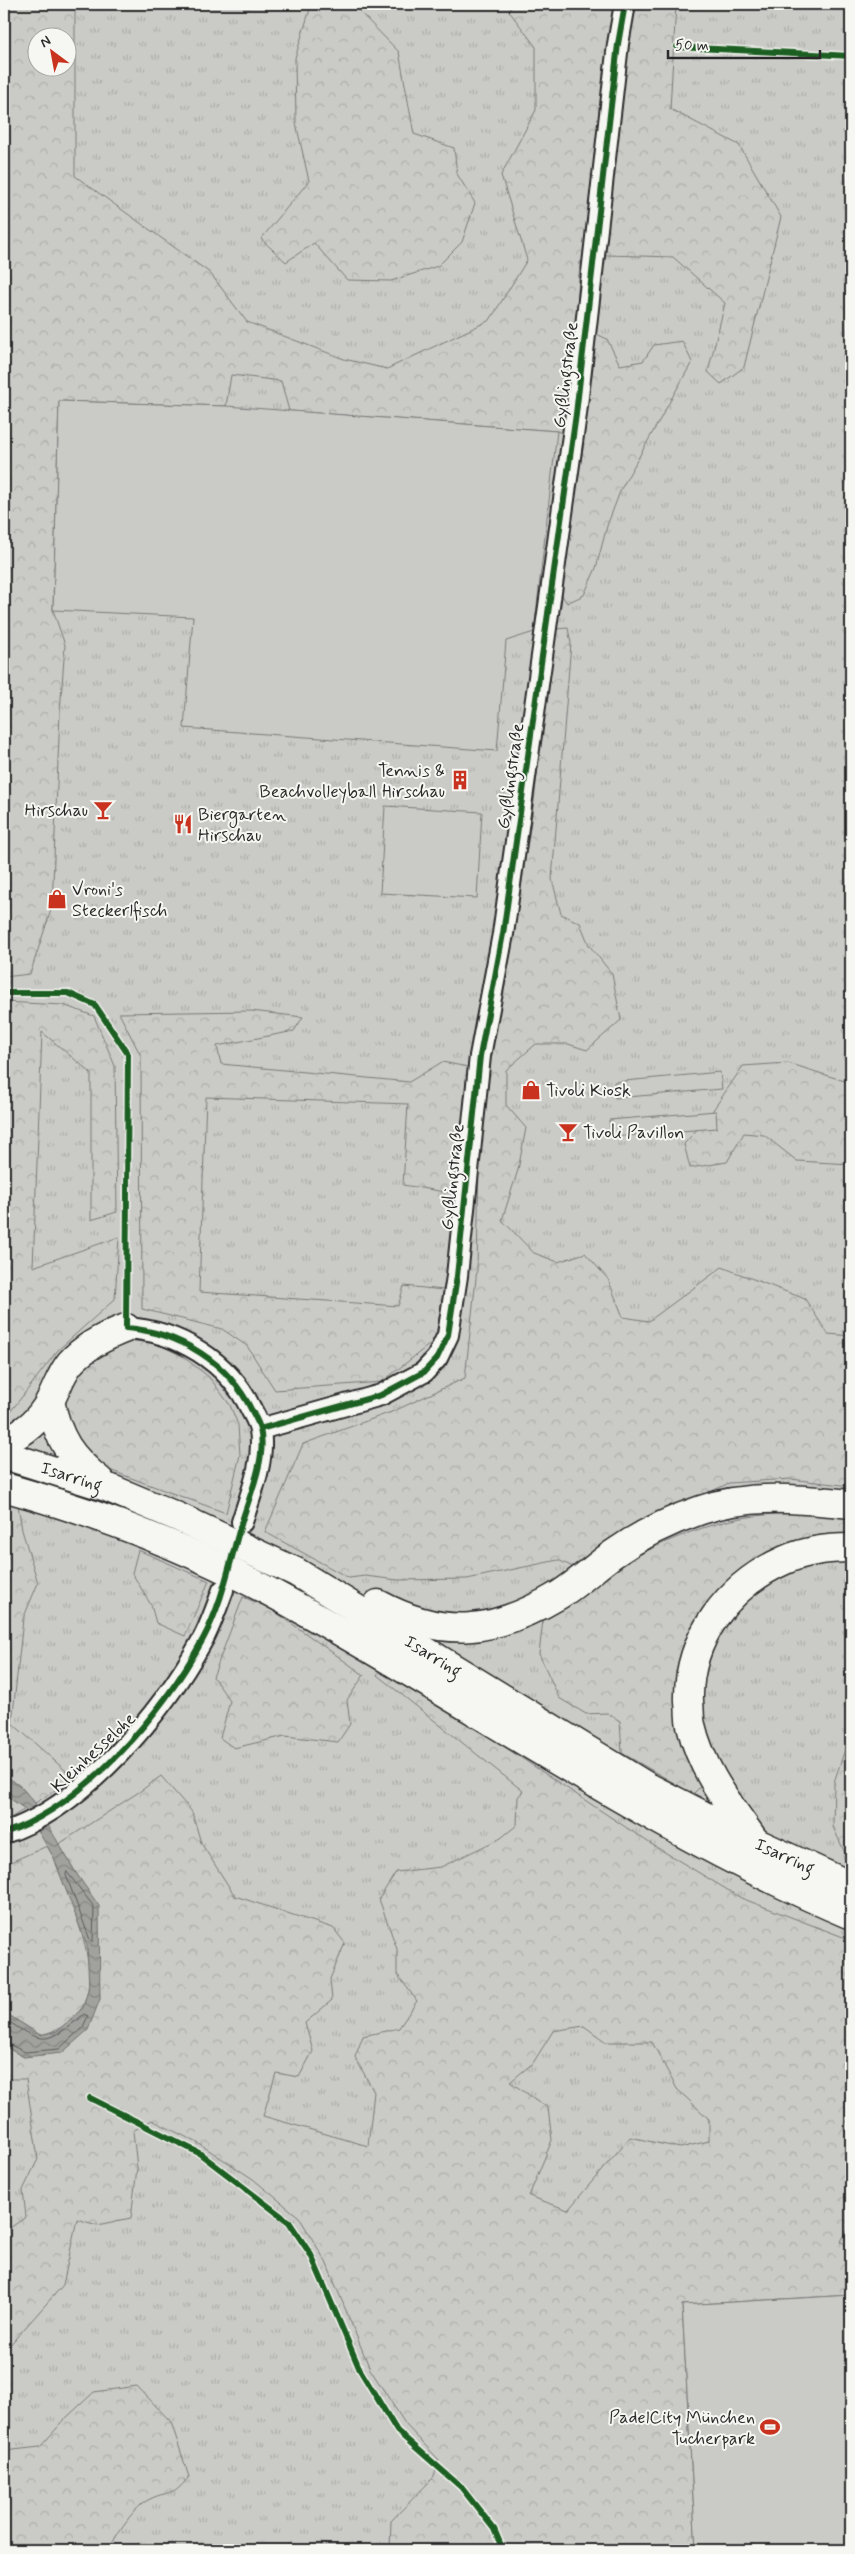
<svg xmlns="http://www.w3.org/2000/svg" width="855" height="2554" viewBox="0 0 855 2554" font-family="Mynerve,sans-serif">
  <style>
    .grass { fill: url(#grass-tufts); stroke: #7a7a79; fill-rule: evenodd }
    .forest { fill: url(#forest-crowns); stroke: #7a7a79; fill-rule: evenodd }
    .garden { fill: #cacac7; stroke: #7a7a79 }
    .water { fill: url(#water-waves); stroke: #727270 }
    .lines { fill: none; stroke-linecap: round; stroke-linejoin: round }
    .shore { stroke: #5a5a59; stroke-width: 1 }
    .minor-casing { stroke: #2b2b2b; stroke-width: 24 }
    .highway-casing { stroke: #2b2b2b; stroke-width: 31 }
    .minor { stroke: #f6f6f2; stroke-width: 20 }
    .highway { stroke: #f6f6f2; stroke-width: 28 }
    .cycleway-casing { stroke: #f6f6f2; stroke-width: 9 }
    .cycleway { stroke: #1b5e20; stroke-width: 6 }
    .labels { text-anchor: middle; stroke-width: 4; stroke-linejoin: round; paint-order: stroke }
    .street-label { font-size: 18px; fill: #2b2b2b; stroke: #f6f6f2 }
    .poi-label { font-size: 18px; fill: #2b2b2b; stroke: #f6f6f2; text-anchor: start }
  </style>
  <defs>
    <pattern id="grass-tufts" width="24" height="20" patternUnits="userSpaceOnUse" patternTransform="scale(1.25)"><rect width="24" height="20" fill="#cacac7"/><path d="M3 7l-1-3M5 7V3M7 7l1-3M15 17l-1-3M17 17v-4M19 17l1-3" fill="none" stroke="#aeaeab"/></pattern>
    <pattern id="forest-crowns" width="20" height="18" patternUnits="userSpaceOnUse" patternTransform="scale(1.25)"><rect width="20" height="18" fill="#cacac7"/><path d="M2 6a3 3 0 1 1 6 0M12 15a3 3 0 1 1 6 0" fill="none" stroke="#aeaeab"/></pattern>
    <pattern id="water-waves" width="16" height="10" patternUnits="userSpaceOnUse" patternTransform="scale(1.25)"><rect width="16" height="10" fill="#a1a19e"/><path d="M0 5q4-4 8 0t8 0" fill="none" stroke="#838381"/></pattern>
  </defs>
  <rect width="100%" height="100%" fill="#eaeae6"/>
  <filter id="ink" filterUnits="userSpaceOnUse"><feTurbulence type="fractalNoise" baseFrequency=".02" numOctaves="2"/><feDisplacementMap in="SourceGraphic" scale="10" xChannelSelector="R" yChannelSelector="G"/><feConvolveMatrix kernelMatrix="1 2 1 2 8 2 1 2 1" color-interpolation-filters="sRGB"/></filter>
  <g filter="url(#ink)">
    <path class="grass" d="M4 4H851V2295L682 2305 696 2550H4ZM38 38H68V68H38Z"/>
    <g class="forest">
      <path d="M4 4H75V176L210 273 247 322 344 359 387 369 490 320 527 260 501 175 536 110V47L509 11 512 4H676L670 109 739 145 781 217 744 367 721 384 708 372 725 303 673 257 607 255 580 262 576 324 607 339 620 365 643 361 654 345 682 341 692 362 621 489 607 526 596 568 584 595 567 603 559 591 584 443 557 431 289 411 281 381 231 375 226 406 59 401 53 610 65 645 60 712 52 907 30 974 4 977ZM38 38H68V68H38Z"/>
      <polygon points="356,8 399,52 414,134 454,148 457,174 475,203 462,242 438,266 391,281 347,280 314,243 286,262 261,239 309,181 296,123 295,58 310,9"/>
      <polygon points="568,628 571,643 552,879 561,914 580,923 589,945 612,974 621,1020 587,1050 568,1044 536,1044 506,1070 506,1105 526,1128 518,1170 502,1220 534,1253 558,1262 585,1253 608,1279 623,1317 649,1321 722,1267 805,1299 828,1334 851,1336 851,1486 790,1479 729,1483 624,1533 573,1567 558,1560 467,1579 398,1580 365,1576 349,1578 265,1532 303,1444 394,1411 465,1378 477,1269 479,1159 486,1064 505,985 516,921 534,801 549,667 556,629"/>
      <polygon points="4,1002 63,1005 94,1016 115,1066 117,1212 91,1220 91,1073 42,1032 33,1267 119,1237 115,1299 58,1350 4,1420"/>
      <polygon points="251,1011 303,1017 294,1031 217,1046 221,1064 409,1082 442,1062 468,1067 457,1194 403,1185 408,1104 206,1097 199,1292 398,1306 404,1286 444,1290 435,1340 382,1382 275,1390 247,1346 222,1329 142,1309 141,1056 119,1013"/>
      <polygon points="788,1063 851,1083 851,1164 797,1161 764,1135 744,1133 727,1162 690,1168 684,1144 709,1116 743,1066"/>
      <polygon points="125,1340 156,1343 182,1356 209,1377 230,1405 238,1425 240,1455 226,1513 96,1465 66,1429 63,1390 83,1359"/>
      <polygon points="4,1501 18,1505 22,1530 38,1583 23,1619 12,1723 74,1778 35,1803 21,1787 4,1774"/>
      <path d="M829 1512 851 1515V1538H828L693 1635 702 1785 693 1794 622 1753 620 1721 607 1713 586 1714 559 1698 539 1654 544 1611C600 1575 661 1537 727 1521 761 1513 795 1513 829 1512Z"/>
      <polygon points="138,1550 209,1581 185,1636 156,1623 151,1605 132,1573"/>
      <polygon points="243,1597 270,1608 364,1675 347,1700 350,1724 338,1742 285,1736 234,1748 220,1738 230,1701 213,1677"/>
      <path d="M383 1666 651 1844 741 1898 851 1940V2114L843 2127 851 2139V2225L841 2241 851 2250V2295L682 2305 696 2550H390L391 2521 434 2477 439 2460 406 2425 370 2369 326 2262 299 2217 253 2179 198 2143 152 2120 133 2131 137 2168 131 2218 97 2225 77 2219 63 2285 8 2347 4 2349V2232L26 2217 23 2190 38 2159 26 2079H4V2046L24 2057 100 1999 76 1873 59 1844 142 1790 161 1776 192 1812 201 1843 235 1896 333 1928 345 1943 330 1979 332 2000 305 2023 313 2051 299 2077 276 2073 263 2116 368 2146 374 2092 355 2057 363 2036 399 2028 417 2001 397 1974V1949L379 1899 396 1872 441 1867 501 1838 517 1825 518 1797 523 1791 377 1675ZM584 2026 606 2042H652L677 2089 709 2119V2141L680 2148 630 2137 568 2210 529 2196 552 2140 548 2108 510 2082 533 2063 553 2031Z"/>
      <polygon points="851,1732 851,1866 833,1827 834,1782"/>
      <polygon points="4,1794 25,1809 4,1822"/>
      <path d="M47 1846 54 1858C73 1912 129 2015 40 2035L4 2012V1865Z"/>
      <path d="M137 2386 171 2422 189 2477C169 2501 173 2488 150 2499 134 2506 116 2535 109 2550H7L4 2544V2451L40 2447 66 2418 94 2392Z"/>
    </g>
    <g class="garden">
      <polygon points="59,401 226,406 557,431 534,632 506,641 497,751 184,728 193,617 53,610"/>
      <polygon points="385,806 482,812 477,898 380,893"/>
      <polygon points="720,1072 722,1089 615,1098 614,1082"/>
      <polygon points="716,1111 717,1128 611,1137 609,1120"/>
      <polygon points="851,2295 851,2550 696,2550 682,2305"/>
    </g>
    <polygon class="water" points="4,1774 21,1787 35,1803 76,1873 99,1906 100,1999 88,2030 62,2053 24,2057 4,2046 4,2012 40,2035 57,2031 83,2008 89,1987 87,1946 54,1858 25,1809 4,1794"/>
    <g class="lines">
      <g class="shore">
        <polygon points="67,1872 94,1907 93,1942 90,1940 66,1875"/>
        <path d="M4 2018C43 2046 48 2045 84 2014L88 2016 83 2027 59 2049 25 2052 4 2042"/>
      </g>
      <defs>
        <g id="minor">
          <path d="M126 1328C178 1331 228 1361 251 1409 254 1415 259 1423 260 1430 265 1461 251 1493 242 1522"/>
          <polyline points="260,1429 381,1395 424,1372 437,1358 448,1335 457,1276 480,1056 503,934 576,414 618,44 625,4"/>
          <path d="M4 1833C84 1807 163 1712 203 1639 211 1624 217 1606 223 1590"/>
        </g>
        <g id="highway">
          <path d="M50 1401C58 1439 70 1457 100 1481"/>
          <path d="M4 1440C24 1434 40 1419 50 1401 57 1388 61 1374 70 1363 85 1346 105 1336 126 1328"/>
          <path id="s1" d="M4 1455 109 1488 178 1517 296 1572 646 1786 757 1843 851 1886"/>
          <path d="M4 1487C94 1512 188 1548 270 1592 465 1697 646 1829 851 1915"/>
          <path d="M378 1604C445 1640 495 1633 559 1595 578 1583 595 1567 613 1554 640 1535 671 1520 701 1510 750 1493 802 1499 851 1504"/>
          <path d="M754 1840C728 1803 701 1769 691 1725 689 1717 690 1709 689 1702 687 1639 728 1585 785 1560 805 1551 829 1548 851 1548"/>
        </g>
      </defs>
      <use href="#minor" class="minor-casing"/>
      <use href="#highway" class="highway-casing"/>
      <use href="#minor" class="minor"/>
      <use href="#highway" class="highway"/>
      <defs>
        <g id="cycleway">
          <polyline points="677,47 851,56"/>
          <path d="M4 993H68L95 1005 128 1054 126 1328C180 1332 229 1363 252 1411 255 1417 259 1423 260 1429 267 1456 250 1495 242 1521 230 1560 223 1602 203 1639 164 1711 84 1807 4 1833"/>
          <polyline points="260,1429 381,1395 424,1372 437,1358 448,1335 457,1276 480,1056 503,934 576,414 618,44 625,4"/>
          <polyline points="90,2098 199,2153 289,2222 311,2255 360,2370 397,2431 461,2487 494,2529 503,2550"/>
        </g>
      </defs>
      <use href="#cycleway" class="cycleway-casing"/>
      <use href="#cycleway" class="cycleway"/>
    </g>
  </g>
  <defs>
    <symbol id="building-bare" viewBox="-9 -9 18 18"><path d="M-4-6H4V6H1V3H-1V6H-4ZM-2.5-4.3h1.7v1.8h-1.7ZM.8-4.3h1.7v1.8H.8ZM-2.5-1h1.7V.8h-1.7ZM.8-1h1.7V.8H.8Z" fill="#c8321e" stroke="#f6f6f2" stroke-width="2.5" paint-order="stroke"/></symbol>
    <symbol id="bar-bare" viewBox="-9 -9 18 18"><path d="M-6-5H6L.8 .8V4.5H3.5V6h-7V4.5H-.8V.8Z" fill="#c8321e" stroke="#f6f6f2" stroke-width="2.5" paint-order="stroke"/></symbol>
    <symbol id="restaurant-bare" viewBox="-9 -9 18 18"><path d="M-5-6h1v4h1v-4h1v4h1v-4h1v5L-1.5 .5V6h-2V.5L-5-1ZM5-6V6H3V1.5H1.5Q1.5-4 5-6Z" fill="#c8321e" stroke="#f6f6f2" stroke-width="2.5" paint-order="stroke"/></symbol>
    <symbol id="shop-bare" viewBox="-9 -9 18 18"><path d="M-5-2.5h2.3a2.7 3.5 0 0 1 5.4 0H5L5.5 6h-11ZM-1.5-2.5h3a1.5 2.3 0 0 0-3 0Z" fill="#c8321e" stroke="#f6f6f2" stroke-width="2.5" paint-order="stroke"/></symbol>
    <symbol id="stadium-bare" viewBox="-9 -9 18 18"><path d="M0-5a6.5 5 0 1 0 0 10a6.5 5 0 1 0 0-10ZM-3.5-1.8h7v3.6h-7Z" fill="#c8321e" stroke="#f6f6f2" stroke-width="2.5" paint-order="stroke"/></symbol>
  </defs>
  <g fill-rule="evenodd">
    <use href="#building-bare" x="446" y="766" width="28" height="28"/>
    <use href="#bar-bare" x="89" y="796" width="28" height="28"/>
    <use href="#restaurant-bare" x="169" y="810" width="28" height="28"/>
    <use href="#shop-bare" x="43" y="885" width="28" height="28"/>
    <use href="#shop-bare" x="517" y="1076" width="28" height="28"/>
    <use href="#bar-bare" x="554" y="1118" width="28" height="28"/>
    <use href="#stadium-bare" x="756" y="2413" width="28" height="28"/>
  </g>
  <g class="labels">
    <g class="street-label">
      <text transform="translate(565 375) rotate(-83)" y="6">Gyßlingstraße</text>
      <text transform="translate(510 776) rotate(-82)" y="6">Gyßlingstraße</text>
      <text transform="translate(452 1177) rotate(-84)" y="6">Gyßlingstraße</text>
      <text dy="6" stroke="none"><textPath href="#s1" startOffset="71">Isarring</textPath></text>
      <text dy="6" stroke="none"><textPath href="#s1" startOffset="476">Isarring</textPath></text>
      <text transform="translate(93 1752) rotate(-43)" y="6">Kleinhesselohe</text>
      <text dy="6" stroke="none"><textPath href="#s1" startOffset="881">Isarring</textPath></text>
    </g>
    <g class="poi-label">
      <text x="445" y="776" text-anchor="end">Tennis &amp;<tspan x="445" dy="21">Beachvolleyball Hirschau</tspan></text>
      <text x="88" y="816" text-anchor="end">Hirschau</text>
      <text x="198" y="820">Biergarten<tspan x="198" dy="21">Hirschau</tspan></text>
      <text x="72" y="895">Vroni's<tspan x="72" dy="21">Steckerlfisch</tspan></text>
      <text x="546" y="1096">Tivoli Kiosk</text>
      <text x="583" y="1138">Tivoli Pavillon</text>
      <text x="755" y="2423" text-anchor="end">PadelCity München<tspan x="755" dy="21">Tucherpark</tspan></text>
    </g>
  </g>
  <rect width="855" height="2554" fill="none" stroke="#f6f6f2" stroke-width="20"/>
  <rect x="10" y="10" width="835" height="2534" fill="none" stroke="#2b2b2b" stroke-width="2" filter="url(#ink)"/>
  <g transform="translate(52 52) rotate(328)"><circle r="24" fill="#f6f6f2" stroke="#a5a5a2"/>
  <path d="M0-4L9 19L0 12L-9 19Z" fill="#c8321e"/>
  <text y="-8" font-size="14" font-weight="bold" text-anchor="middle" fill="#2b2b2b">N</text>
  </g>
  <path d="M668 50v8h152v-8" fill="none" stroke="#2b2b2b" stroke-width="2.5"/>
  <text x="675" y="50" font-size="15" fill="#2b2b2b" stroke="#f6f6f2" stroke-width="4" paint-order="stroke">50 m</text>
</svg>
